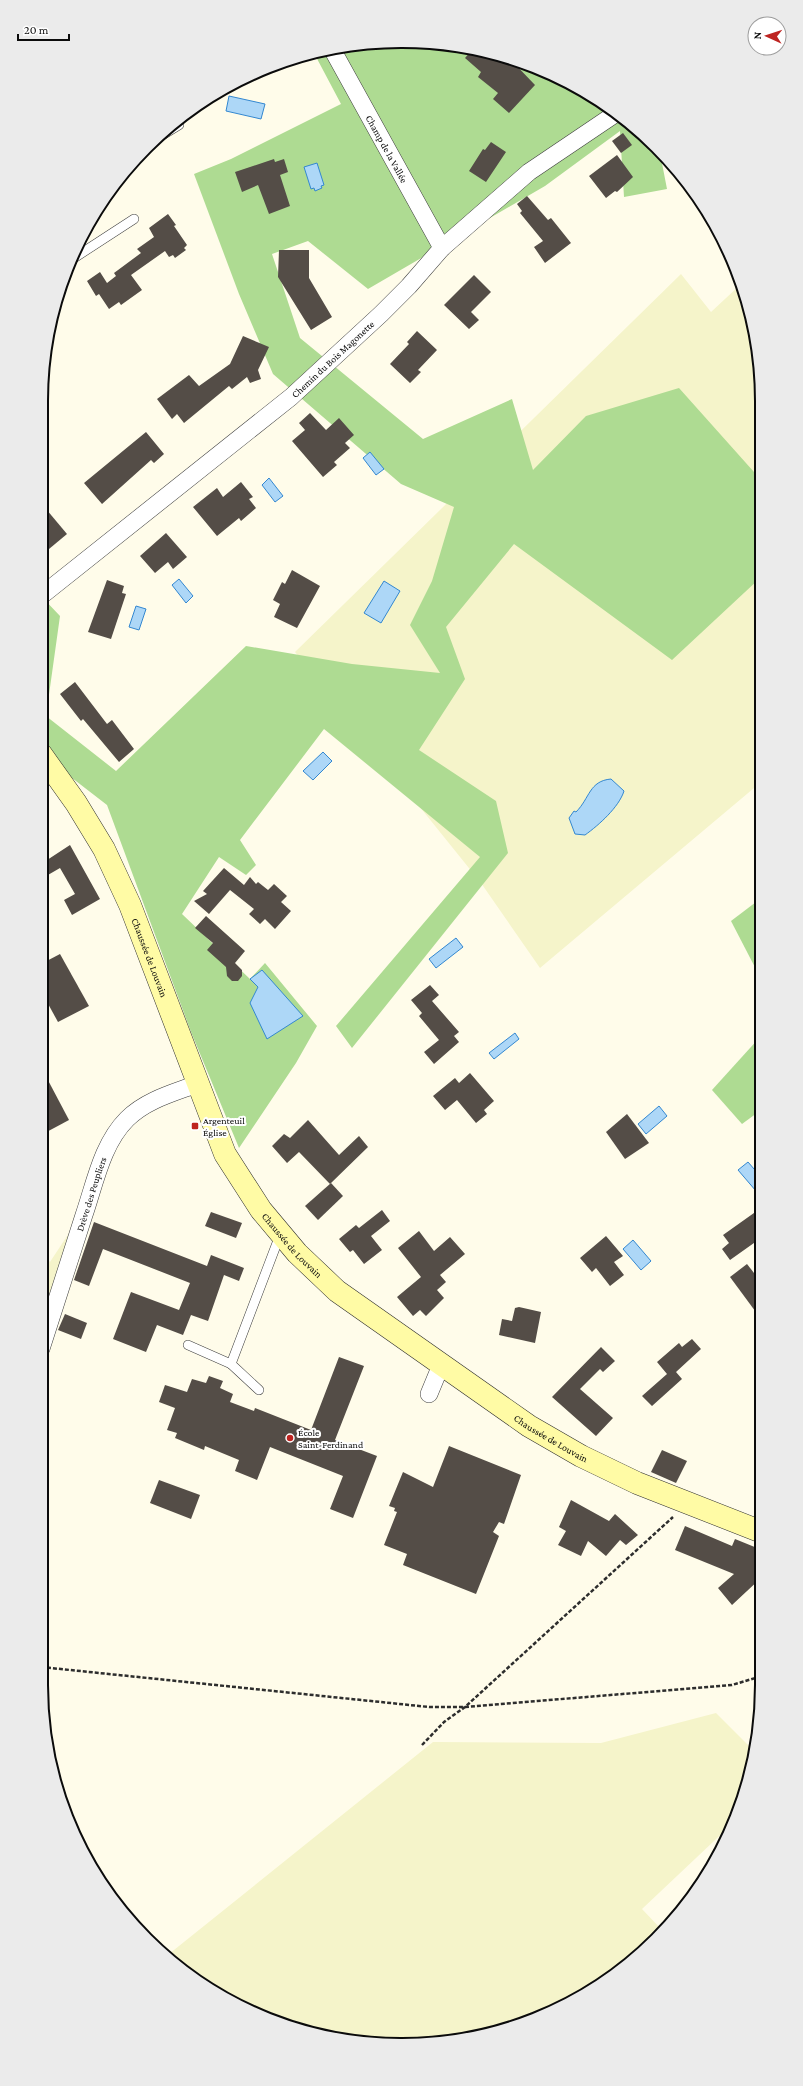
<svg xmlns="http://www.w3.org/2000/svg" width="803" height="2086" viewBox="0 0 803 2086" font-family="'Crimson Pro',serif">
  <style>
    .farmland { fill: #f5f4ca }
    .forest { fill: #aedb92 }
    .water { fill: #add7f7; stroke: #3387d0 }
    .building { fill: #544d47 }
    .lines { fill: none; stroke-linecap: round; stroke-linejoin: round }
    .service-casing { stroke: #3e3e3e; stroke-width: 10 }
    .minor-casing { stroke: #3e3e3e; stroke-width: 18 }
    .secondary-casing { stroke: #2d2d2d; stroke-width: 23 }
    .path { stroke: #2d2d2d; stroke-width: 2.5; stroke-dasharray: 4 2; stroke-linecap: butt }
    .service { stroke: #fff; stroke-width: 9 }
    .minor { stroke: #fff; stroke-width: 17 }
    .secondary { stroke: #fffba5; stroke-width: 22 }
    .poi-dot { fill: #be2421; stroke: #fff; stroke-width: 1.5 }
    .labels { text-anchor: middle; stroke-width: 4; stroke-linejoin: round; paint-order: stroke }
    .street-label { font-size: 10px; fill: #0b0b0b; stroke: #fff }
    .poi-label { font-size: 10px; fill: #0b0b0b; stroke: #fff; text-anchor: start }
    .rim { fill: none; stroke: #0b0b0b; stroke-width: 2 }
  </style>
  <rect width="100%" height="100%" fill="#fffcea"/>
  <g class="farmland">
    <polygon points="681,274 711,312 740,285 759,354 760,783 540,968 481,883 295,652"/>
    <polygon points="79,1218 41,1327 41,1250 50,1262"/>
    <polygon points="716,1713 753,1750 750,1778 732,1824 642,1909 661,1929 602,1984 540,2017 472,2038 354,2042 286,2026 221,1997 169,1954 433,1742 601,1743"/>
  </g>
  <g class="forest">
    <polygon points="425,42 495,53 602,102 660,153 667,189 624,197 620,131 545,186 368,289 308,241 272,254 300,338 423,439 512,399 533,470 586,416 679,388 754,472 759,484 759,579 672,660 514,544 446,627 465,679 419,750 496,801 508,853 352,1048 336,1026 480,857 324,729 240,840 256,865 246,875 219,857 182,914 250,979 265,963 317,1026 296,1063 239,1148 191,1032 107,805 41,754 41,596 60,616 46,716 116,771 246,646 352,664 440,673 410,625 432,581 454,507 401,484 273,374 239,294 194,174 231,159 341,104 314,53 355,44"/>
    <polygon points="760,899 760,977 731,921"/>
    <polygon points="760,1037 761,1110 742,1124 712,1090"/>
  </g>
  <g class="water">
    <polygon points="229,96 265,104 261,119 226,111"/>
    <polygon points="317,163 324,185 321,186 322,188 315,191 314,188 311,189 304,167"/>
    <polygon points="370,452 384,469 376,475 363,458"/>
    <polygon points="269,478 283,496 275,502 262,485"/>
    <polygon points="179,579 193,596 186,603 172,585"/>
    <polygon points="384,581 400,591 381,623 364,613"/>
    <polygon points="136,606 146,609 139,630 129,627"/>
    <polygon points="323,752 332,761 313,780 303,771"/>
    <path d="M611 779 624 791C619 807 599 825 585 835L575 834 569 818 574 811 576 812C590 798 589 781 611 779Z"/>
    <polygon points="456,938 463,947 436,968 429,959"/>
    <polygon points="262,970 303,1016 267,1039 250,1003 258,987 250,979"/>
    <polygon points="515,1033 519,1039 494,1059 489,1053"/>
    <polygon points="659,1106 667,1116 646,1134 638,1124"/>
    <polygon points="748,1162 761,1177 761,1187 756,1191 738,1170"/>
    <polygon points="633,1240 651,1261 641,1270 623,1249"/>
  </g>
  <g class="building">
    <polygon points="472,50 495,53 512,61 535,85 509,113 493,99 498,93 478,77 481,72 465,58"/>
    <polygon points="623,133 632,145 621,153 612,141"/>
    <polygon points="491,142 506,152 486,182 469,171 483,149 485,150"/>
    <polygon points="617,155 633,177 617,192 615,191 606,198 589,176"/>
    <polygon points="274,159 275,162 284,159 288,172 280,175 290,206 269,214 258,185 242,192 235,172"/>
    <polygon points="527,196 548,220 551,218 571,243 545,263 534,247 543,241 520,213 522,211 517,204"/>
    <polygon points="168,214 176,225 174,226 187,245 184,248 186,250 175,258 173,255 169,257 165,251 131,275 142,290 121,305 119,302 109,309 99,294 96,296 87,281 100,272 107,283 116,276 114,273 141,253 137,249 154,237 149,228"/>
    <polygon points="279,250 309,250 309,278 332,317 311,330 278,277"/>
    <polygon points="474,275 491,292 471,312 479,320 469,329 444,305"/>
    <polygon points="417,331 437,350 418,370 421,372 410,383 390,364 409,344 407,342"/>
    <polygon points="243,336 269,347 258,370 261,379 250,383 247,377 232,389 229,386 184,423 177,414 172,419 157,399 189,375 199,386 230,364"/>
    <polygon points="310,413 326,430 339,418 354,435 345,443 350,448 334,462 337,465 323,477 292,441 305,430 299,423"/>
    <polygon points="146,432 164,454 154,463 151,460 102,504 84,483"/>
    <polygon points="241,482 253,497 249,499 256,508 241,521 239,518 217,536 193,507 217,488 223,497"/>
    <polygon points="41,503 67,534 49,549 41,539"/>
    <polygon points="166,533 187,557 173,569 168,562 155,573 140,556"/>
    <polygon points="292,570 320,586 297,628 274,617 280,604 273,600 282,582 285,584"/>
    <polygon points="107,580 124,586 122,593 126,594 111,639 88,632"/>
    <polygon points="75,682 107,724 112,720 134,749 119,762 83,719 81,721 60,694"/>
    <polygon points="70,845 100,899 72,915 64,900 75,894 60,868 41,879 41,864"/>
    <polygon points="224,868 244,885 250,877 256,884 258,882 268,890 274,884 287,896 281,902 291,911 275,929 265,919 260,924 249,914 254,909 230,890 209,914 194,901 207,894 203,891"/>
    <polygon points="206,916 245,951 235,963 242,970 242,976 238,981 232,981 227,976 226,967 207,950 213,943 195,928"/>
    <polygon points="60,954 89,1006 58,1022 41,991 41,964"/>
    <polygon points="430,985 439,995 432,1001 459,1032 454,1036 459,1042 434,1064 424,1052 439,1040 419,1016 422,1013 411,1000"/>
    <polygon points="41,1067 69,1120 41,1135"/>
    <polygon points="470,1073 494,1101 484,1110 487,1114 476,1123 457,1100 445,1110 433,1096 455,1078 459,1083"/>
    <polygon points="627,1114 649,1143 625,1159 606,1132"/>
    <polygon points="308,1120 339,1155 359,1136 368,1147 330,1184 299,1152 287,1163 272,1146 284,1134 290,1138"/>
    <polygon points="331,1183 343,1196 318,1220 305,1206"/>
    <polygon points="761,1208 761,1238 730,1260 722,1249 729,1243 723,1235"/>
    <polygon points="382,1210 390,1221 371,1236 382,1250 364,1264 353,1250 350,1252 339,1239 356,1225 359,1228"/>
    <polygon points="211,1212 242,1223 236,1238 205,1226"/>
    <polygon points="94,1222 207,1266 211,1255 244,1268 239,1281 224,1275 208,1321 191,1315 183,1335 157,1325 146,1352 113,1339 131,1292 179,1310 190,1283 103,1249 89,1286 74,1280"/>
    <polygon points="419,1231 434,1251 450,1237 465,1254 440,1275 446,1282 437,1290 444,1298 426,1316 420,1310 413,1316 397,1297 421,1277 398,1248"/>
    <polygon points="606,1236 623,1256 614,1262 624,1275 610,1286 596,1268 592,1272 580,1258"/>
    <polygon points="747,1264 761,1282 761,1319 730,1277"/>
    <polygon points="519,1307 541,1312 535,1343 499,1335 502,1319 512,1321 515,1308"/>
    <polygon points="65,1314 87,1323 81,1339 58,1330"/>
    <polygon points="692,1339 701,1349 676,1372 682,1379 652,1406 642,1396 667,1374 657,1362 679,1343 682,1347"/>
    <polygon points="601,1347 615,1361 603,1372 600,1369 580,1389 613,1418 596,1436 552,1397"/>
    <polygon points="339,1357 364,1366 335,1440 377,1456 353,1518 330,1509 343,1476 270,1447 257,1480 235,1471 239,1460 205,1446 204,1450 175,1438 177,1433 167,1430 175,1408 159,1402 165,1385 187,1392 192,1379 206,1383 209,1376 223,1381 220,1388 233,1394 230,1402 254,1411 255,1408 311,1430"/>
    <polygon points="449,1446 521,1475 504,1524 499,1522 493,1532 499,1536 476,1594 403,1565 407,1554 384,1545 397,1512 394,1511 395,1508 389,1506 403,1472 433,1487"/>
    <polygon points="662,1450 687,1461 676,1483 651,1472"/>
    <polygon points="159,1480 200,1495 191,1519 150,1503"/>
    <polygon points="571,1500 609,1521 615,1514 638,1535 626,1545 620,1540 606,1556 588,1541 581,1556 558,1545 566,1531 559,1527"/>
    <polygon points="685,1526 732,1546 735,1539 762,1550 762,1577 732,1605 718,1588 734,1574 675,1550"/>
  </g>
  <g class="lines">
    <defs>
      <g id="service">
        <polyline points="156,139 179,125"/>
        <polyline points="71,260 134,219"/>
        <polyline points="188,1345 231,1364 280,1235"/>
        <polyline points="231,1364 259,1390"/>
      </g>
      <g id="minor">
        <path id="s1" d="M332 49 442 248"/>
        <path id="s2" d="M41 596 291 397 381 314 409 286 442 248 529 172 615 114"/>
        <path id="s3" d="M41 1349C55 1304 70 1260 84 1215 95 1183 102 1144 127 1119 146 1100 173 1093 197 1084"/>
        <polyline points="429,1394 441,1365"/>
      </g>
      <g id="secondary">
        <path id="s4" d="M41 754 76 803 104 849 130 905 225 1154 261 1210 297 1253 337 1291 529 1426 581 1456 637 1483 762 1532"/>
      </g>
    </defs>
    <use href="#service" class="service-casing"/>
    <use href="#minor" class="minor-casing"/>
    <use href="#secondary" class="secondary-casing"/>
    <g class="path">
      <polyline points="41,1667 429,1707 465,1707 732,1685 762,1676"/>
      <polyline points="422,1745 444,1722 465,1707 673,1517"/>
    </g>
    <use href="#service" class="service"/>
    <use href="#minor" class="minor"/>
    <use href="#secondary" class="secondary"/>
  </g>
  <g class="poi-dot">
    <rect x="191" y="1122" width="8" height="8" rx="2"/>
    <circle cx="290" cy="1438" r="4"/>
  </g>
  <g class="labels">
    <g class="street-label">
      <text dy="4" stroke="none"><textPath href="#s1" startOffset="114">Champ de la Vallée</textPath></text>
      <text dy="4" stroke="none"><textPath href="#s2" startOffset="376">Chemin du Bois Magonette</textPath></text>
      <text dy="4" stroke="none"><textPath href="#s4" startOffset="232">Chaussée de Louvain</textPath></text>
      <text dy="4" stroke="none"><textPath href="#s3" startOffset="163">Drève des Peupliers</textPath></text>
      <text dy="4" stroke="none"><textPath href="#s4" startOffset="556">Chaussée de Louvain</textPath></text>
      <text dy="4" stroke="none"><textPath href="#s4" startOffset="880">Chaussée de Louvain</textPath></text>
    </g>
    <g class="poi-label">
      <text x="203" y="1124">Argenteuil<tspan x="203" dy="12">Église</tspan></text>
      <text x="298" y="1436">École<tspan x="298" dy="12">Saint-Ferdinand</tspan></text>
    </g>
  </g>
  <path d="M0 0H803V2086H0ZM401 48H402A353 353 0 0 1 755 401V1685A353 353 0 0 1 402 2038H401A353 353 0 0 1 48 1685V401A353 353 0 0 1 401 48Z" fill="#ebebeb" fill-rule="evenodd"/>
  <path class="rim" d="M401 48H402A353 353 0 0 1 755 401V1685A353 353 0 0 1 402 2038H401A353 353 0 0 1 48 1685V401A353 353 0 0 1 401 48Z"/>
  <g transform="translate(767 36) rotate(273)"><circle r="19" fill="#ffffff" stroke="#9d9d9d"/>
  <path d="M0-3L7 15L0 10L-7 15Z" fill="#be2421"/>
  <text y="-6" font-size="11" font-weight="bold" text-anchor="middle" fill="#0b0b0b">N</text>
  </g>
  <path d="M18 34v6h51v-6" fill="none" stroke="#0b0b0b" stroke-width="2"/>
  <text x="24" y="34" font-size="12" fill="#0b0b0b" stroke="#ffffff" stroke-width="3" paint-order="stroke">20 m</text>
</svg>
